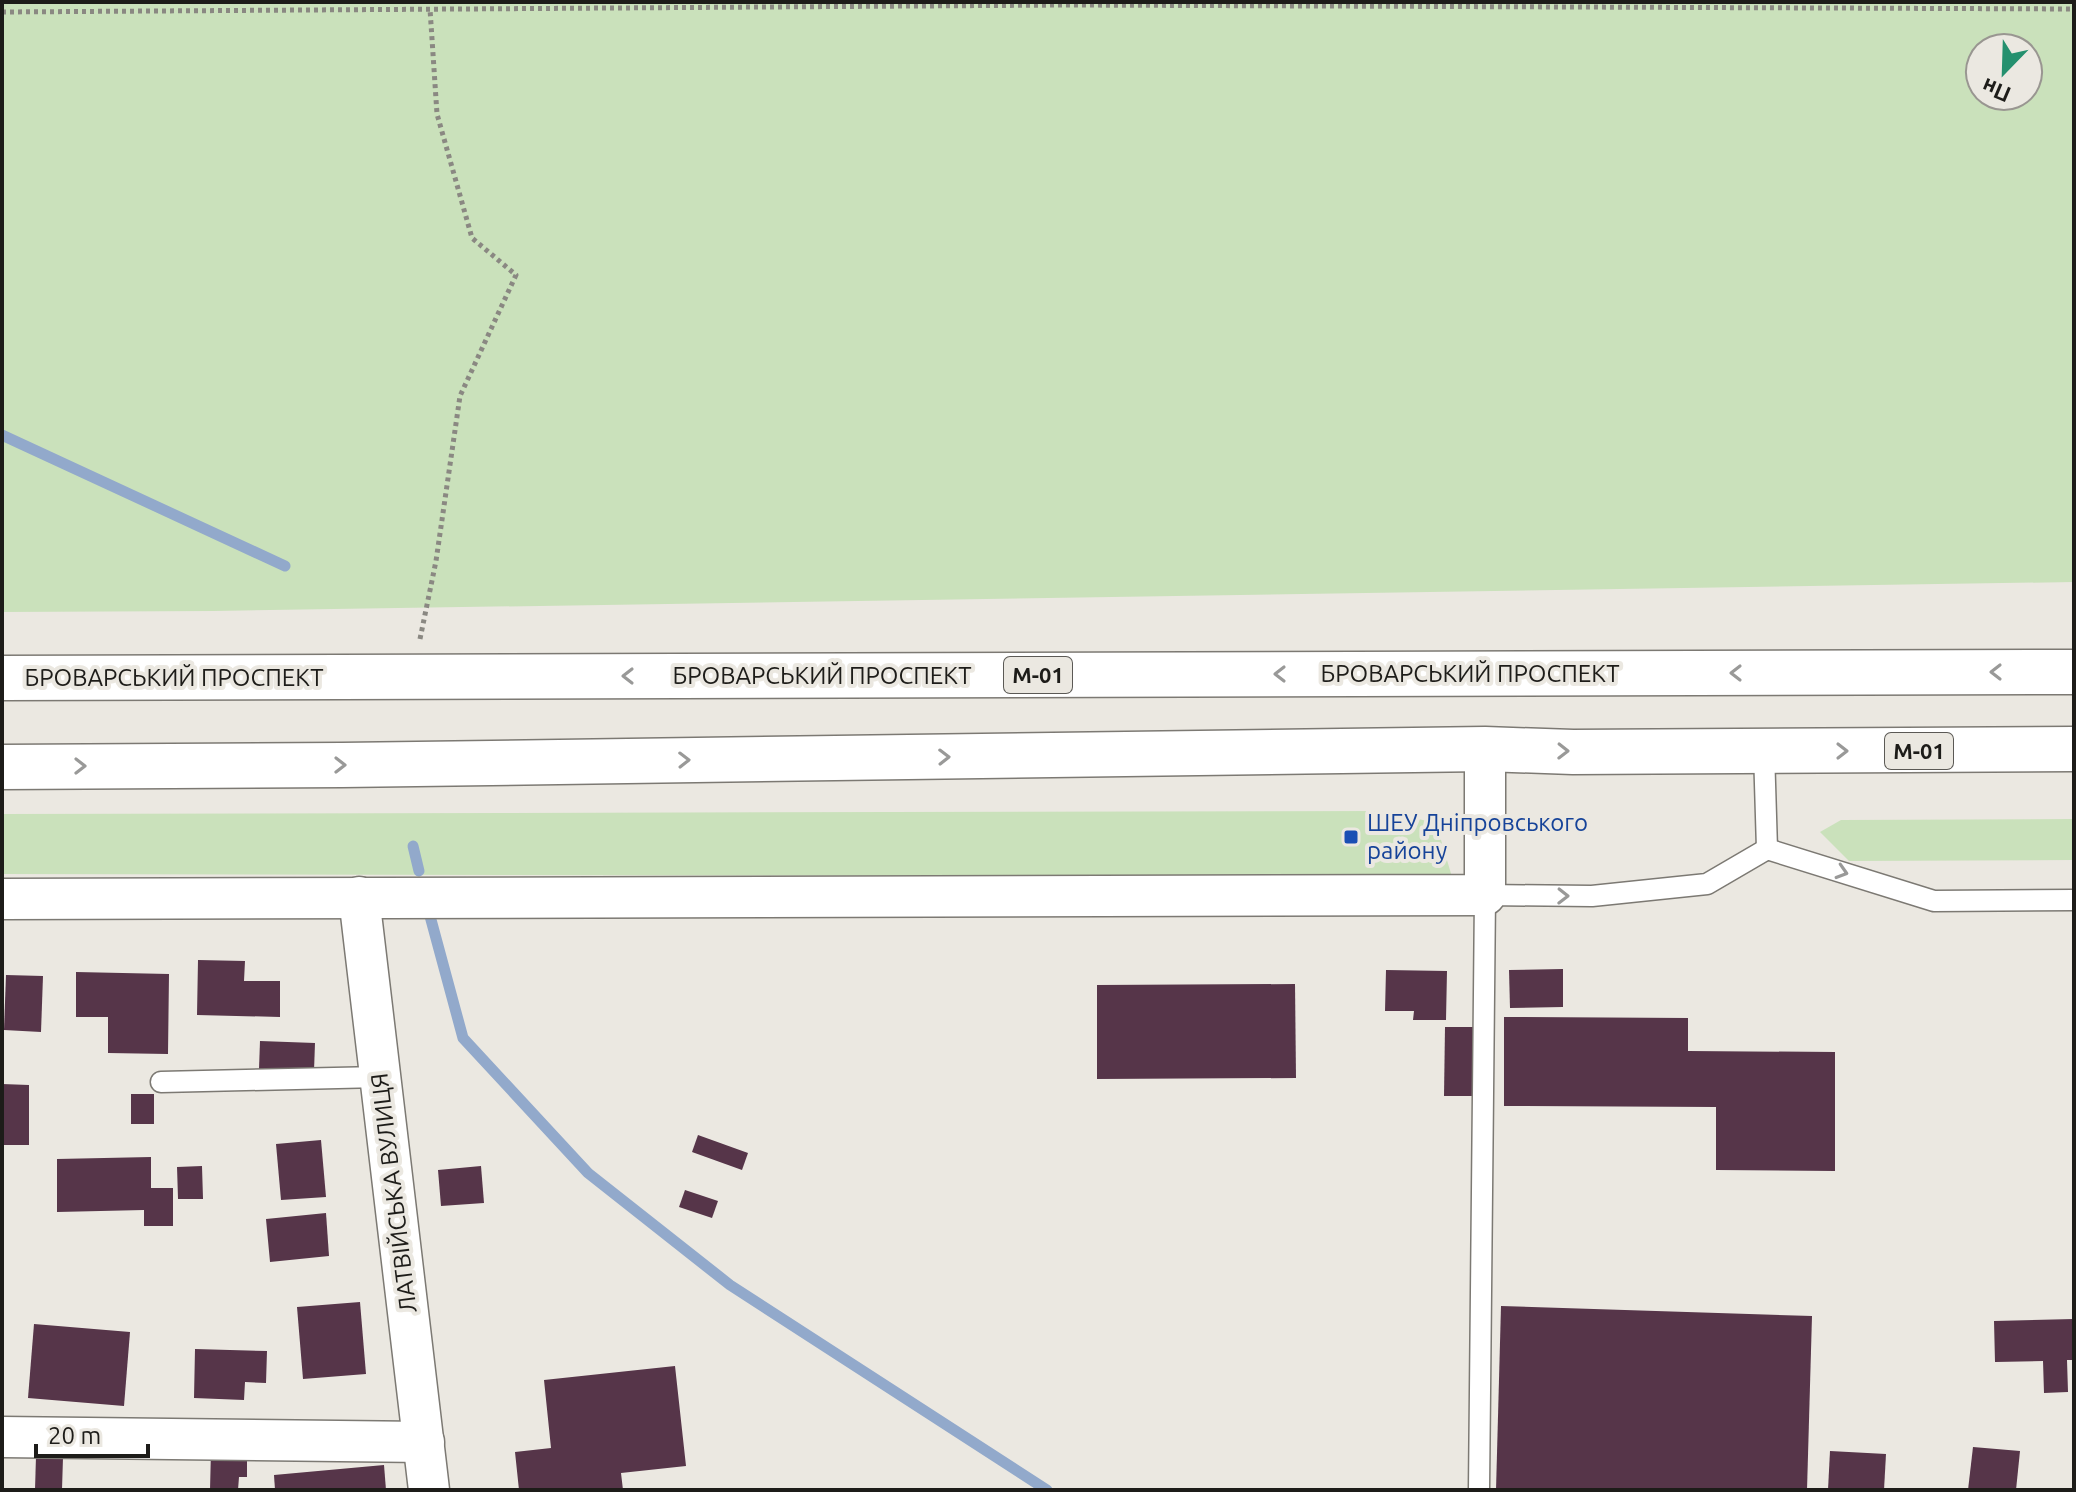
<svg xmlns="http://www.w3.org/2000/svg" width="2076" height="1492" viewBox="0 0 2076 1492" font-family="Ubuntu,sans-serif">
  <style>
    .green { fill: #cae1bb; fill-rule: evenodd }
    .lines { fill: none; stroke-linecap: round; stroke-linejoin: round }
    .stream { stroke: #92a9cb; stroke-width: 11 }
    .building { fill: #563549 }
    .service-casing { stroke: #7c7973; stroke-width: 23 }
    .minor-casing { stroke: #7c7973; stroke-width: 43 }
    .trunk-casing { stroke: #7c7973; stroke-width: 47 }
    .path { stroke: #8a8882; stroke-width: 5; stroke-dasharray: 4 4; stroke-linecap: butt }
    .service { stroke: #fff; stroke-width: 20 }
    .minor { stroke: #fff; stroke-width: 40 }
    .trunk { stroke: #fff; stroke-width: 44 }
    .oneway { stroke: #999998 }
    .transit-dot { fill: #1a4fb4; stroke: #ebe8e1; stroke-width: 3 }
    .labels { text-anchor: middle; stroke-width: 8; stroke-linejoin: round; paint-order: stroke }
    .shield { fill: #ebe8e1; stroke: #5b5955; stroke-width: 2 }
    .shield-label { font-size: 22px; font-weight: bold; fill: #1d1c19 }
    .street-label { font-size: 24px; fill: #1d1c19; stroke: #ebe8e1 }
    .transit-label { font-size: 24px; fill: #164399; stroke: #ebe8e1; text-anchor: start }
  </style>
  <rect width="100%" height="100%" fill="#ebe8e1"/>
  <g class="green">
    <path d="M2 2H2074V582L213 611 2 612ZM1980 48H2028V96H1980Z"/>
    <polygon points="1383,811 1436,823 1452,877 2,874 2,814"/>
    <polygon points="2074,819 2074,860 1849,861 1820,832 1841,820"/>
  </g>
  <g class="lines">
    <g class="stream">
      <polyline points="2,435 285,566"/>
      <polyline points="413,846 419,871"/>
      <polyline points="430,916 463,1038 588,1173 730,1285 1047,1490"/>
    </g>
  </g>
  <g class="building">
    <polygon points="198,960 245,961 244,981 280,981 280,1017 197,1015"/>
    <polygon points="1563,969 1563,1007 1510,1008 1509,970"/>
    <polygon points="1386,970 1447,971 1446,1020 1413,1020 1414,1011 1385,1011"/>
    <polygon points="76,972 169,974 168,1054 108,1053 108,1017 76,1017"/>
    <polygon points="6,975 43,976 41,1032 4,1030"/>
    <polygon points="1295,984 1296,1078 1097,1079 1097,985"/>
    <polygon points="1504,1017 1688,1018 1688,1051 1835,1052 1835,1171 1716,1170 1716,1107 1504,1106"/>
    <polygon points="1445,1027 1477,1027 1476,1096 1444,1096"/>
    <polygon points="260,1041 315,1043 314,1071 259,1069"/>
    <polygon points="2,1084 29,1085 29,1145 2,1145"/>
    <rect x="131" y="1094" width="23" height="30"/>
    <polygon points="698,1135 748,1153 742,1170 692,1152"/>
    <polygon points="321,1140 326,1197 281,1200 276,1144"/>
    <polygon points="151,1157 151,1188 173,1188 173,1226 144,1226 144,1210 57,1212 57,1159"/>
    <polygon points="202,1166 203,1199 178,1199 177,1167"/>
    <polygon points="481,1166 484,1203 441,1206 438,1170"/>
    <polygon points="685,1190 718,1201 712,1218 679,1207"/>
    <polygon points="326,1213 329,1256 270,1262 266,1219"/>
    <polygon points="360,1302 366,1374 303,1379 297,1307"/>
    <polygon points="1501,1306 1812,1316 1807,1490 1496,1490"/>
    <polygon points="2074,1319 2074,1360 2067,1360 2068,1392 2044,1393 2043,1361 1995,1362 1994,1321"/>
    <polygon points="34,1324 130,1332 124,1406 28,1398"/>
    <polygon points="195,1349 267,1351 266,1383 245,1382 244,1400 194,1398"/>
    <polygon points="675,1366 686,1466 621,1473 623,1490 519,1490 515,1452 551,1448 544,1380"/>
    <polygon points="1973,1447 2020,1451 2016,1490 1968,1490"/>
    <polygon points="211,1450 247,1450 247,1477 239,1477 238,1490 210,1490"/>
    <polygon points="1830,1451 1886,1454 1884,1490 1828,1490"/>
    <polygon points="36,1456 63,1457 62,1490 35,1490"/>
    <polygon points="384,1465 386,1490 275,1490 274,1475"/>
  </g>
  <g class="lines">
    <defs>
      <g id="service">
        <polyline points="1764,751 1767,849"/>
        <polyline points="161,1082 380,1077"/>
        <polyline points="1479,1490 1485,895 1592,896 1707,884 1767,849 1934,901 2074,900"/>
      </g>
      <g id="minor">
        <polyline points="359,897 429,1490"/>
        <polyline points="2,899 1485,895 1485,749"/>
        <polyline points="2,1437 424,1442"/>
      </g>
      <g id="trunk">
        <polyline points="2,678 2074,672"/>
        <polyline points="2,767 342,765 1485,749 1573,752 2074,749"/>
      </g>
    </defs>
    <use href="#service" class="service-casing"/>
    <use href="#minor" class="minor-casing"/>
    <use href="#trunk" class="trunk-casing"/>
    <g class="path">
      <polyline points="2,12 1069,5 2074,9"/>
      <polyline points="420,639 436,561 460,396 516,275 472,238 437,114 430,9"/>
    </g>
    <use href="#service" class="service"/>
    <use href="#minor" class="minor"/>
    <use href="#trunk" class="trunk"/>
  </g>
  <defs><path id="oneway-chevron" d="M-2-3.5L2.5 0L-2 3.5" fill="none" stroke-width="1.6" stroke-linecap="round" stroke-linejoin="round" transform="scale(2)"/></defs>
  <g class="oneway">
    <use href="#oneway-chevron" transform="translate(1996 672) rotate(180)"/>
    <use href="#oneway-chevron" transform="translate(1736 673) rotate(180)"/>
    <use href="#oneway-chevron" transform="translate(1280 674) rotate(180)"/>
    <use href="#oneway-chevron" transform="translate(628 676) rotate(180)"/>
    <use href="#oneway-chevron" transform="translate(1563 751) rotate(1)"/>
    <use href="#oneway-chevron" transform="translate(1842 751)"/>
    <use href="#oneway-chevron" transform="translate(944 757) rotate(-1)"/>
    <use href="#oneway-chevron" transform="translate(684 760) rotate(-1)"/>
    <use href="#oneway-chevron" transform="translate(340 765)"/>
    <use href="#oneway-chevron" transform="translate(80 766)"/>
    <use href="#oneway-chevron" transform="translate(1842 872) rotate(17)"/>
    <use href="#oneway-chevron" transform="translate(1563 896) rotate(1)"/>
  </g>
  <rect class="transit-dot" x="1343" y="829" width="16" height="16" rx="4"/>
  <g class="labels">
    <g class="shield">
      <rect x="1004" y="657" width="68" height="36" rx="6"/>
      <rect x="1885" y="733" width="68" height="36" rx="6"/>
    </g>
    <g class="shield-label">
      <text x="1038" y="683">М-01</text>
      <text x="1919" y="759">М-01</text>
    </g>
    <g class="street-label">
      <text x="1470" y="682">БРОВАРСЬКИЙ ПРОСПЕКТ</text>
      <text x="822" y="684">БРОВАРСЬКИЙ ПРОСПЕКТ</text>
      <text x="174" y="686">БРОВАРСЬКИЙ ПРОСПЕКТ</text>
      <text transform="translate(394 1193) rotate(-97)" y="8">ЛАТВІЙСЬКА ВУЛИЦЯ</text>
    </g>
    <g class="transit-label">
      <text x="1367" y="831">ШЕУ Дніпровського<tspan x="1367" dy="28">району</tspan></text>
    </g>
  </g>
  <rect width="2076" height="1492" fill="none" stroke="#1d1c19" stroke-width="8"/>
  <g transform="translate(2004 72) rotate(203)"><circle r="38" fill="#ebe8e1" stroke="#999691" stroke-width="2"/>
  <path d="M0-6L14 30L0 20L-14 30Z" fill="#24906e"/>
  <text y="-12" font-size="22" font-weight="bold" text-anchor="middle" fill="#1d1c19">Пн</text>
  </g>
  <path d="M36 1444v12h112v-12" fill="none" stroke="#1d1c19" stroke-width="4"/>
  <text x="48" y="1444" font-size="24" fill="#1d1c19" stroke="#ebe8e1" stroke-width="6" paint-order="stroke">20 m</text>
</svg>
